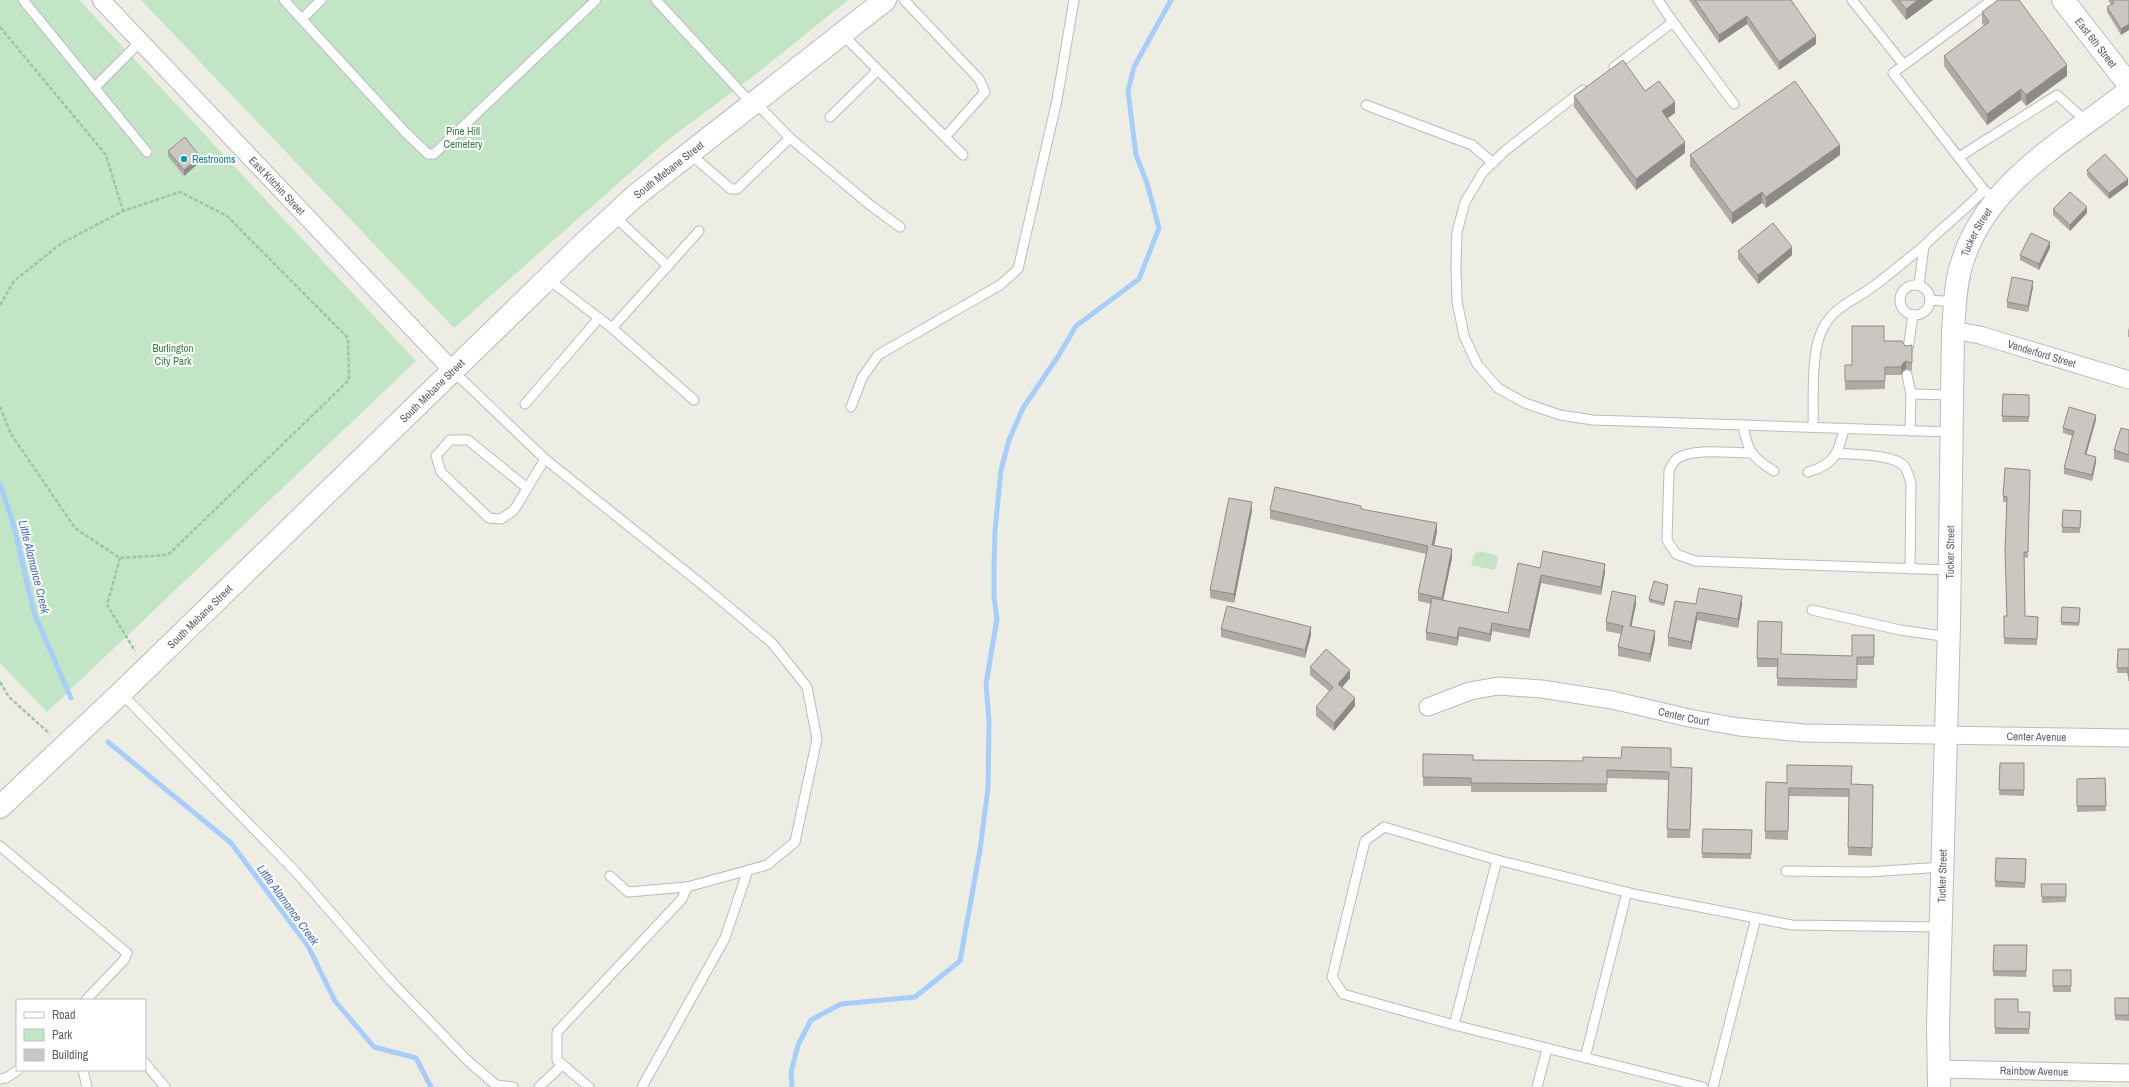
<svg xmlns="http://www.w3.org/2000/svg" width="2129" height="1087" viewBox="0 0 2129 1087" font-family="'Archivo Narrow',sans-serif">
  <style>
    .green { fill: #c2e5c5 }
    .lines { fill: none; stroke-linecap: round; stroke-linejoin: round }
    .stream { stroke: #a7cefb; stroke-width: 5 }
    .service-casing { stroke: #b9bbc0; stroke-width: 11 }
    .minor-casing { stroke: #b9bbc0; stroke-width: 19 }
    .tertiary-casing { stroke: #b9bbc0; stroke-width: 24 }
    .path { stroke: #9bc5ab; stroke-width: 2.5; stroke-dasharray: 4 2; stroke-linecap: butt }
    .service { stroke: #fff; stroke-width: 9 }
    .minor { stroke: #fff; stroke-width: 17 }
    .tertiary { stroke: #fff; stroke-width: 22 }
    .wall { fill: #aeaba7 }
    .shaded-wall { fill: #8d8b88 }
    .building { fill: #cac7c2; stroke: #8d8b88 }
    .culture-dot { fill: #0f9aa8; stroke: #fff; stroke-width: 1.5 }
    .labels { text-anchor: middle; stroke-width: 4; stroke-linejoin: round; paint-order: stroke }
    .street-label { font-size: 11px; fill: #5c5f64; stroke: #fff }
    .park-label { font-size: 11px; fill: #388042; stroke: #fff }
    .culture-label { font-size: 11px; fill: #0d838f; stroke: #fff; text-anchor: start }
    .water-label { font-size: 12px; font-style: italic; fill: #4772b5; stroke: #fff }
  </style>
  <rect width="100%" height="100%" fill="#eeede4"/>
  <g class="green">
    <polygon points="0,0 79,0 416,361 47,712 0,663"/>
    <polygon points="141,0 848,0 751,78 665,142 454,328"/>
    <polygon points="1479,551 1496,555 1498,557 1496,568 1493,570 1471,565 1474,554"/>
  </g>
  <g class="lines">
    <g class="stream">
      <polyline points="0,484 13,523 34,613 71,698"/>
      <polyline points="108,742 231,843 308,946 335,1001 374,1047 416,1058 431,1087"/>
      <polyline points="792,1087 791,1072 798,1045 811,1020 841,1004 915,997 960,961 980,850 988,788 989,721 986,684 997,619 994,597 994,568 995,531 1001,470 1009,440 1023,408 1059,355 1076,326 1139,279 1159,228 1147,183 1136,155 1128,91 1134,67 1171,0"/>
    </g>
    <defs>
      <g id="service">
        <polyline points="23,0 147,152"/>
        <polyline points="284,0 405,132 428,154 434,154 596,0"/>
        <polyline points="656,0 751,103"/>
        <polyline points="904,0 979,79 985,92 945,137"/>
        <polyline points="1852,0 1904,65"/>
        <polyline points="302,19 321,0"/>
        <polyline points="1673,22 1734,104"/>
        <polyline points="842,34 963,155"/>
        <polyline points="1614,67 1673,22 1658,0"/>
        <polyline points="94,88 140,42"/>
        <polyline points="1583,90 1506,150 1483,172 1465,202 1457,232 1456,266 1457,301 1464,336 1477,364 1498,388 1525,403 1560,415 1593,420 1951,432"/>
        <polyline points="1366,105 1472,145 1493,163"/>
        <polyline points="830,117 877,71"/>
        <polyline points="790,138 870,205 900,227"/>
        <polyline points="689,153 731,189 737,189 790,138 754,101"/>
        <polyline points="1959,157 2057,95 2087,122"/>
        <polyline points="1984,190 1893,73 1992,0"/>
        <polyline points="614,216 668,266"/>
        <path d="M1924 246C1943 226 1965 211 1984 190L1988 193"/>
        <polyline points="548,279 612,328 694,400"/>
        <circle cx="1915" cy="300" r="15"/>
        <polyline points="1931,300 1955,302"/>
        <polyline points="612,328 699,231"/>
        <polyline points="1908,349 1913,315"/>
        <polyline points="453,371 545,459 705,587 772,643 807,687 817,739 795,842 767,865 687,887 628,892 610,876"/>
        <polyline points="1907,375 1911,394 1910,431"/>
        <polyline points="1911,394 1952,395"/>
        <polyline points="525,404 599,318"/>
        <polyline points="851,407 862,378 878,355 1000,285 1018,269 1057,100 1074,0"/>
        <path d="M1743 425C1747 450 1752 458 1774 471"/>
        <path d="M1813 427C1814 399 1810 353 1823 328 1834 307 1853 301 1871 288 1889 275 1906 260 1924 246L1919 285"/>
        <path d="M1752 453C1733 453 1692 448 1678 458 1673 461 1671 467 1669 471L1667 540 1676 554 1695 561 1950 570"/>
        <path d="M1836 453C1852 455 1894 454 1904 466 1908 471 1909 477 1911 484L1910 569"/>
        <path d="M1808 472C1834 465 1839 453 1844 428"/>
        <polyline points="527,488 468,440 450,440 436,456 441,472 489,518 501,519 514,510 545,459"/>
        <polyline points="1812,610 1900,630 1949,637"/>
        <polyline points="121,693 295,871 391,981 468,1061 496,1085 513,1087"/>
        <polyline points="0,846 127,953 124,960 86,1000"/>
        <polyline points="1786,871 1868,872 1942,867"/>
        <polyline points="1454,1025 1343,994 1332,977 1365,841 1384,827 1497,860"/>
        <polyline points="1585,1058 1627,892"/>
        <polyline points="145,1063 165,1087"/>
        <polyline points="83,1070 87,1087"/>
        <polyline points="0,1079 6,1078 18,1070"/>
        <polyline points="539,1087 562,1065"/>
        <polyline points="589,1087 557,1060 557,1032 682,899 687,887"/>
        <polyline points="642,1087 725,938 748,870"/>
        <polyline points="1537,1087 1547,1049"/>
        <polyline points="1703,1087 1454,1025 1497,860 1638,895 1792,925 1941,927"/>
        <polyline points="1713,1087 1756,918"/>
      </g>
      <g id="minor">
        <path id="s1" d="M101 0 453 371"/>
        <path id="s2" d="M1953 330 1980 335 2129 380"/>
        <path id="s3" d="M1428 707 1470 691 1498 686 1542 689 1612 700 1689 718 1739 727 1804 733 2129 738"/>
        <path id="s4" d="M1939 1069 2129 1073"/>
      </g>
      <g id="tertiary">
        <path id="s5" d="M2063 0 2129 85"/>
        <path id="s6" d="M0 807 121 693 582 245 635 196 885 0"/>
        <path id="s7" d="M1939 1087 1938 1025 1949 625 1953 330C1955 307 1955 284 1962 263 1986 182 2067 140 2129 91"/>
      </g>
    </defs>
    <use href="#service" class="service-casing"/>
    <use href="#minor" class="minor-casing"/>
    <use href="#tertiary" class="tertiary-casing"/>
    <g class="path">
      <polyline points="0,27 106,155 123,211"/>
      <polyline points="0,305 14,281 62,243 123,211 180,192 227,216 348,338 349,380 168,555 120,558 75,528 11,434 0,407"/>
      <polyline points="120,558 107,605 135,651"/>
      <polyline points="0,682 9,697 50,734"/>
    </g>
    <use href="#service" class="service"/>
    <use href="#minor" class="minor"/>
    <use href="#tertiary" class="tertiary"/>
  </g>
  <g class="wall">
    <polygon points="1689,0 1791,0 1816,44 1779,70 1747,24 1719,43"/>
    <polygon points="1891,0 1933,0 1906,20"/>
    <polygon points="2108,0 2129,0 2121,35 2107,12 2107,7 2111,5"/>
    <polygon points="1982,12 2067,76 2026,106 2021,100 1987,125 1944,66 1944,56 1984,26 1982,23"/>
    <polygon points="1645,91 1675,113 1668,118 1685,153 1636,190 1574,107 1574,96"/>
    <polygon points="168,151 200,162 184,176 168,156"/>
    <polygon points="1690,155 1840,155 1766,208 1762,203 1732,224 1690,166"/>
    <polygon points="2087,170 2128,185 2109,199 2087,176"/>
    <polygon points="2053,209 2087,213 2070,231 2053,215"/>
    <polygon points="2050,248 2039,270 2020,260 2020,255"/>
    <polygon points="1738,251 1792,255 1758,284 1738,259"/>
    <polygon points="2033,287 2028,312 2007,308 2007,302"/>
    <polygon points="2129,327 2129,337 2128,337 2128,331"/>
    <polygon points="1884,341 1905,346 1912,345 1912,371 1906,369 1903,371 1901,375 1885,375 1885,389 1845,390 1845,365 1852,365"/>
    <polygon points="2003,394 2029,395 2029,422 2002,422"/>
    <polygon points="2096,420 2086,454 2096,462 2092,481 2064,474 2064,468 2072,436 2063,433 2063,428"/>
    <polygon points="2129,430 2129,463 2114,459 2114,450"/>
    <polygon points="2030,470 2028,558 2024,557 2025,616 2038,617 2037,645 2004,644 2004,616 2007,616 2007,502 2003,502 2003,496"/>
    <polygon points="1361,509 1437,532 1434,546 1452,558 1443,600 1508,613 1540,568 1605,572 1601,595 1541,583 1529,638 1492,631 1490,642 1459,636 1457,646 1426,640 1426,632 1431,604 1418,601 1418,593 1426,554 1270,519 1270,510"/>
    <polygon points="2063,510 2081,511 2080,533 2062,533"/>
    <polygon points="1252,511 1234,603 1210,598 1210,590"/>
    <polygon points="1668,587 1664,606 1649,602 1649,599"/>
    <polygon points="1636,604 1631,626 1655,639 1650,662 1618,656 1618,647 1621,634 1606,631 1606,622"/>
    <polygon points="1696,604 1742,604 1738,628 1697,620 1691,650 1668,646 1668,637"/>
    <polygon points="2062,607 2080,608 2079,626 2061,625"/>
    <polygon points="1221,629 1311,635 1305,658 1221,637"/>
    <polygon points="1874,635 1874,665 1857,665 1857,688 1777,686 1778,667 1757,667 1757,658 1781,654 1852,656"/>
    <polygon points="2118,649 2129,649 2129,681 2128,681 2128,673 2117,673"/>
    <polygon points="1310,667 1350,678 1342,688 1355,706 1334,731 1316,716 1316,707 1329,691 1310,675"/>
    <polygon points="1423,754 1473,760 1671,767 1692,776 1690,838 1667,838 1669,780 1607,778 1607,792 1471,792 1471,786 1423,786"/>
    <polygon points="2000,763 2024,763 2024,796 1999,795"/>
    <polygon points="2105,778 2106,811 2077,812 2077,779"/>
    <polygon points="1766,782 1873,785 1872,856 1848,855 1849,797 1789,796 1788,840 1765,839"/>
    <polygon points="1703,829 1752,830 1751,859 1702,858"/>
    <polygon points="1996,858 2026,859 2025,888 1995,887"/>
    <polygon points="2041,884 2066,884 2066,902 2042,903"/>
    <polygon points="1994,945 2027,945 2026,977 1993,976"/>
    <rect x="2053" y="970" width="18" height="22"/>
    <polygon points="2115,998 2129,998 2129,1021 2115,1020"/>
    <polygon points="1995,999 2018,1012 2030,1012 2029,1034 1995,1034"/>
  </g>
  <g class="shaded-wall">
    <polygon points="1918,0 1933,0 1906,20 1906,9"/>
    <polygon points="1747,16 1747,24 1719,43 1719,35"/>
    <polygon points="2129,24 2129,30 2121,35 2121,29"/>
    <polygon points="1816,36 1816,44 1779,70 1779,62"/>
    <polygon points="2067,65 2067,76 2026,106 2026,95"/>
    <polygon points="2021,89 2021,100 1987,125 1987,114"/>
    <polygon points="1675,102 1675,113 1662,122 1662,111"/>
    <polygon points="1685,142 1685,153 1636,190 1636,179"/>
    <polygon points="1840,145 1840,155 1766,208 1766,197"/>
    <polygon points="200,157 200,162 184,176 184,170"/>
    <polygon points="2128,179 2128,185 2109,199 2109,193"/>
    <polygon points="1762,192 1762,203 1732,224 1732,213"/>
    <polygon points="2087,207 2087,213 2070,231 2070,225"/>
    <polygon points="2050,242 2050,248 2039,270 2039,264"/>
    <polygon points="1792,247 1792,255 1758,284 1758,275"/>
    <polygon points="2033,281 2033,287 2028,312 2028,306"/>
    <polygon points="1906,361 1906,369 1903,371 1901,375 1901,367 1903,363"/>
    <polygon points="2096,415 2096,420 2085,459 2085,454"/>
    <polygon points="2096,457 2096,462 2092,481 2092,475"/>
    <polygon points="1252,502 1252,511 1234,603 1234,594"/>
    <polygon points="1437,523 1437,532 1432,554 1432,545"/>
    <polygon points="1452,549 1452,558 1442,606 1442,598"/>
    <polygon points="1605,564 1605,572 1601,595 1601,587"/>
    <polygon points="1541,575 1541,583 1529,638 1529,630"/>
    <polygon points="1668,585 1668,587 1664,606 1664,603"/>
    <polygon points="1636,596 1636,604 1630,634 1630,626"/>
    <polygon points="1742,596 1742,604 1738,628 1738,619"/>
    <polygon points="1697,612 1697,620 1691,650 1691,642"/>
    <polygon points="1492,623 1492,631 1490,642 1490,634"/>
    <polygon points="1311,627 1311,635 1305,658 1305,650"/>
    <polygon points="1459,627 1459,636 1457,646 1457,638"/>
    <polygon points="1655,631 1655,639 1650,662 1650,654"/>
    <polygon points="1350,670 1350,678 1338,692 1338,684"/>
    <polygon points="1355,698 1355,706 1334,731 1334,723"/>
  </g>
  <g class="building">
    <polygon points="1695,0 1791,0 1816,36 1779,62 1747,16 1719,35"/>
    <polygon points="1899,0 1918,0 1906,9"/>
    <polygon points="1998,0 2019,0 2067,65 2026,95 2021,89 1987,114 1944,56 1989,22 1982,12"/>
    <polygon points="2112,0 2129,0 2129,24 2121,29 2107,7 2114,3"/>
    <polygon points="1623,60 1645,91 1659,81 1675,102 1662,111 1685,142 1636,179 1574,96"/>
    <polygon points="1795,81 1840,145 1766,197 1762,192 1732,213 1690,155"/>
    <polygon points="185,137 200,157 184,170 168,151"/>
    <polygon points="2105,154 2128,179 2109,193 2087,170"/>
    <polygon points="2070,192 2087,207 2070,225 2053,209"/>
    <polygon points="1773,223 1792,247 1758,275 1738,251"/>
    <polygon points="2031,233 2050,242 2039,264 2020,255"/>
    <polygon points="2012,277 2033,281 2028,306 2007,302"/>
    <polygon points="1852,326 1884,326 1884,341 1902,341 1905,346 1912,345 1912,363 1906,361 1903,363 1901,367 1885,367 1885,381 1845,381 1845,365 1852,365"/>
    <polygon points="2003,394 2029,395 2029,417 2002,416"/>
    <polygon points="2069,407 2096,415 2085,454 2096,457 2092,475 2064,468 2074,431 2063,428"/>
    <polygon points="2121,428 2129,430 2129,455 2114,450"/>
    <polygon points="2005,468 2030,470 2028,552 2024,552 2025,616 2038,617 2037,639 2004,638 2004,616 2007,616 2005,551 2007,497 2003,496"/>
    <polygon points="1275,487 1361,506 1361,509 1437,523 1432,545 1452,549 1442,598 1418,593 1428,546 1270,510"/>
    <polygon points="1229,498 1252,502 1234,594 1210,590"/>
    <polygon points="2063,510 2081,511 2080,528 2062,527"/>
    <polygon points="1543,551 1605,564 1601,587 1541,575 1529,630 1492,623 1490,634 1459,627 1457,638 1426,632 1432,598 1508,613 1518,563 1540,568"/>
    <polygon points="1654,581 1668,585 1664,603 1649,599"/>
    <polygon points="1699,588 1742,596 1738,619 1697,612 1691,642 1668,637 1675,601 1696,604"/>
    <polygon points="1612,591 1636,596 1630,626 1655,631 1650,654 1618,647 1623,626 1606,622"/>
    <polygon points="1227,606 1311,627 1305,650 1221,629"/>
    <polygon points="2062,607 2080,608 2079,623 2061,622"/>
    <polygon points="1758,621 1782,622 1781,654 1852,656 1852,635 1874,635 1874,657 1857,657 1857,680 1777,678 1778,659 1757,658"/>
    <polygon points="1326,649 1350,670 1338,684 1355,698 1334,723 1316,707 1333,687 1310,667"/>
    <polygon points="2118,649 2129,649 2129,676 2128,676 2128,668 2117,668"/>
    <polygon points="1622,747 1671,748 1671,767 1692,768 1690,830 1667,829 1669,772 1607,770 1607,784 1471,783 1471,778 1423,777 1423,754 1473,755 1473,760 1583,761 1583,757 1621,758"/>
    <polygon points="2000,763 2024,763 2024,790 1999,790"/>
    <polygon points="1787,765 1852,766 1851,784 1873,785 1872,848 1848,847 1849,789 1789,788 1788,831 1765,831 1766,782 1787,783"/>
    <polygon points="2105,778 2106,806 2077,806 2077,779"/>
    <polygon points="1703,829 1752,830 1751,854 1702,853"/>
    <polygon points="1996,858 2026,859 2025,883 1995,881"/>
    <polygon points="2041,884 2066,884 2066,897 2042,897"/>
    <polygon points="1994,945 2027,945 2026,971 1993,971"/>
    <rect x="2053" y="970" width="18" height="16"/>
    <rect x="2115" y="998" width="14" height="17"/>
    <polygon points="1995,999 2018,999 2018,1012 2030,1012 2029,1029 1995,1028"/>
  </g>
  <circle class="culture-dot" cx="184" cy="159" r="4"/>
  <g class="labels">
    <g class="street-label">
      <text dy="4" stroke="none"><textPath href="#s5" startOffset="54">East 6th Street</textPath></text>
      <text dy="4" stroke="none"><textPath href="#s6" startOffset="924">South Mebane Street</textPath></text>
      <text dy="4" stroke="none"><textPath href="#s1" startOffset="256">East Kitchin Street</textPath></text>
      <text dy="4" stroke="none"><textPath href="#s7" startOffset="859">Tucker Street</textPath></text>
      <text dy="4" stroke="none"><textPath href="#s2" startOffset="92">Vanderford Street</textPath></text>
      <text dy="4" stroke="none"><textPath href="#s6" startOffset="600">South Mebane Street</textPath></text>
      <text dy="4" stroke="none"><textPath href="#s7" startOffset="535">Tucker Street</textPath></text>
      <text dy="4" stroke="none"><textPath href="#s6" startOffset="276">South Mebane Street</textPath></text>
      <text dy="4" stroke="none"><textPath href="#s3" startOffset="262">Center Court</textPath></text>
      <text dy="4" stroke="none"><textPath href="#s3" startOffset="616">Center Avenue</textPath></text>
      <text dy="4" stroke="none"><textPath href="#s7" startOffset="211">Tucker Street</textPath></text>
      <text dy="4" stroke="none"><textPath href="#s4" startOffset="95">Rainbow Avenue</textPath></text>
    </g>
    <g class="park-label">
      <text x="463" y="135">Pine Hill<tspan x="463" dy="13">Cemetery</tspan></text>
      <text x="173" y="352">Burlington<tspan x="173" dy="13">City Park</tspan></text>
    </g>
    <g class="culture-label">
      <text x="192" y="163">Restrooms</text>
    </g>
    <g class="water-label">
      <text transform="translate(34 567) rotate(76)" y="4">Little Alamance Creek</text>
      <text transform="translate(288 905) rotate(54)" y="4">Little Alamance Creek</text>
    </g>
  </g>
  <rect x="16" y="999" width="130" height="72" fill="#ffffff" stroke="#bebfc1"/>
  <rect x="24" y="1012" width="20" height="6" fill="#ffffff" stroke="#bebfc1"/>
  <text x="52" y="1019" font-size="12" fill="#5c5f64">Road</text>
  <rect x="24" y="1029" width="20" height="12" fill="#c2e5c5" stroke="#bebfc1"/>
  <text x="52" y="1039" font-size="12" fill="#5c5f64">Park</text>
  <rect x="24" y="1049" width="20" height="12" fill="#cac7c2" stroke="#bebfc1"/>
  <text x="52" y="1059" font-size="12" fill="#5c5f64">Building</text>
</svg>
